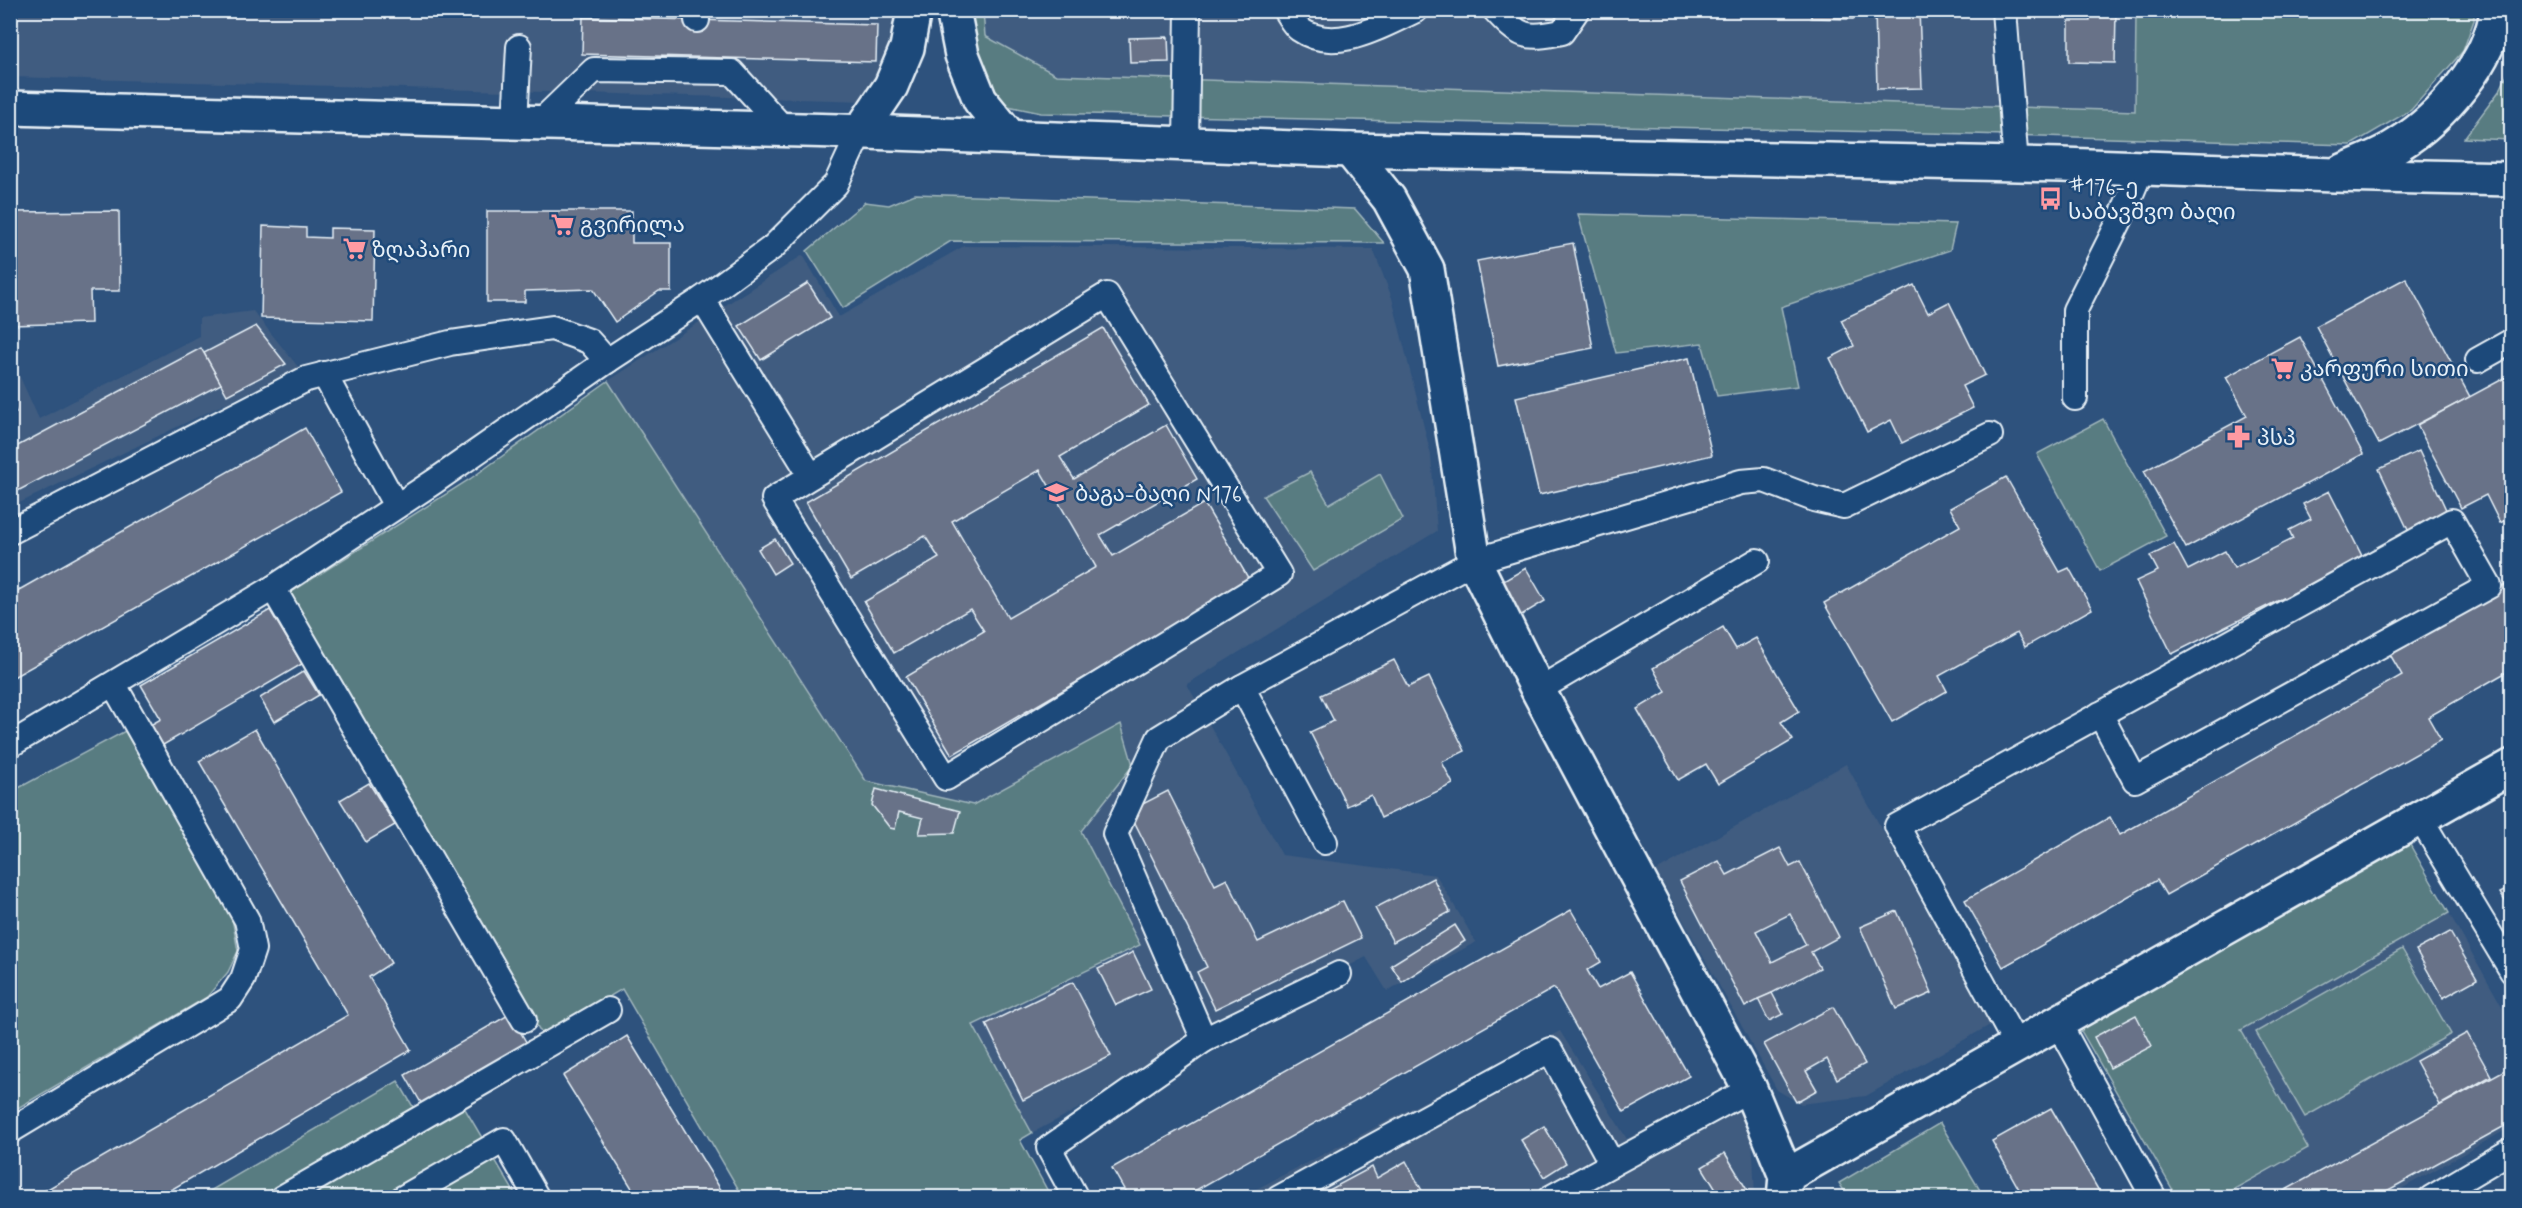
<svg xmlns="http://www.w3.org/2000/svg" width="2522" height="1208" viewBox="0 0 2522 1208" font-family="Mynerve,'Noto Sans Georgian',sans-serif">
  <style>
    .built { fill: #3f5c80 }
    .green { fill: #597c81; stroke: #a0b6bc; stroke-width: 1.5 }
    .building { fill: #687288; stroke: #e8f1f8; stroke-width: 1.5; fill-rule: evenodd }
    .lines { fill: none; stroke-linecap: round; stroke-linejoin: round }
    .lane-casing { stroke: #e8f1f8; stroke-width: 28 }
    .street-casing { stroke: #e8f1f8; stroke-width: 38 }
    .secondary-casing { stroke: #e8f1f8; stroke-width: 38 }
    .lane { stroke: #1f4a7a; stroke-width: 24 }
    .street { stroke: #1f4a7a; stroke-width: 33 }
    .secondary { stroke: #1f4a7a; stroke-width: 33 }
    .labels { text-anchor: middle; stroke-width: 5; stroke-linejoin: round; paint-order: stroke }
    .poi-label { font-size: 22px; fill: #e8f1f8; stroke: #1f4a7a; text-anchor: start }
  </style>
  <rect width="100%" height="100%" fill="#2e527d"/>
  <filter id="ink" filterUnits="userSpaceOnUse"><feTurbulence type="fractalNoise" baseFrequency=".0167" numOctaves="2"/><feDisplacementMap in="SourceGraphic" scale="12" xChannelSelector="R" yChannelSelector="G"/><feConvolveMatrix kernelMatrix="1 2 1 2 8 2 1 2 1" color-interpolation-filters="sRGB"/></filter>
  <g filter="url(#ink)">
    <g class="built">
      <polygon points="11,11 900,11 900,18 867,101 11,77"/>
      <polygon points="983,11 2136,11 2135,111 1056,75 985,36"/>
      <polygon points="964,246 1373,249 1392,298 1431,455 1437,531 1187,684 1282,855 1436,875 1476,942 1387,991 1366,957 1032,1133 973,1024 1140,945 1081,831 1133,765 1121,724 973,805 866,781 608,381 803,255 839,317"/>
      <polygon points="253,311 299,368 11,507 10,355 39,419 199,336 199,318"/>
      <polygon points="1846,764 1990,1025 1866,1096 1801,1104 1777,1090 1656,871"/>
      <polygon points="2449,913 2511,1022 2511,1127 2387,1197 2220,1198 2308,1148 2241,1030"/>
      <polygon points="1560,1031 1627,1139 1730,1085 1752,1133 1755,1197 1239,1198"/>
    </g>
    <g class="green">
      <polygon points="2474,10 2474,20 2463,51 2411,110 2351,145 1971,134 1041,113 1003,105 981,76 968,11 983,11 985,36 1056,75 2135,111 2136,11"/>
      <polygon points="2511,67 2511,140 2464,138 2500,90"/>
      <polygon points="915,194 1355,209 1384,243 951,241 843,308 807,251 865,202 889,205"/>
      <polygon points="1578,214 1956,224 1950,250 1781,307 1798,386 1717,396 1702,343 1616,353"/>
      <polygon points="608,381 866,781 973,805 1121,724 1133,765 1081,831 1140,945 973,1025 1032,1133 1020,1140 1051,1197 743,1197 622,989 543,1036 285,596 470,479"/>
      <polygon points="2103,419 2166,536 2100,571 2037,454"/>
      <polygon points="1310,472 1329,504 1380,474 1403,519 1313,571 1263,496"/>
      <polygon points="129,729 232,918 238,951 228,972 207,997 11,1112 11,792"/>
      <polygon points="2409,843 2449,913 2241,1030 2308,1148 2220,1197 2177,1197 2080,1029"/>
      <polygon points="2402,949 2451,1034 2305,1117 2256,1032"/>
      <polygon points="398,1081 423,1124 461,1102 517,1197 198,1198"/>
      <polygon points="1940,1123 1984,1197 1848,1197 1839,1183"/>
    </g>
    <g class="building">
      <polygon points="1811,10 1854,10 1853,19 1811,18"/>
      <polygon points="1875,10 1919,10 1922,88 1877,89"/>
      <polygon points="2090,10 2116,10 2115,63 2069,62 2069,21 2090,21"/>
      <polygon points="583,17 877,25 876,62 582,54"/>
      <polygon points="1168,37 1169,62 1130,63 1129,38"/>
      <polygon points="119,211 120,291 90,291 91,323 10,325 10,212"/>
      <polygon points="487,211 632,211 632,243 671,243 671,291 659,291 615,322 593,289 525,291 525,302 487,302"/>
      <polygon points="263,226 306,228 306,237 330,238 330,228 375,229 373,321 261,318"/>
      <polygon points="1573,243 1593,348 1498,366 1477,261"/>
      <polygon points="2406,278 2470,397 2379,444 2316,326"/>
      <polygon points="808,283 830,318 761,360 739,326"/>
      <polygon points="1914,285 1928,313 1949,302 1985,375 1962,386 1973,408 1902,443 1891,420 1867,432 1830,358 1854,346 1841,320"/>
      <polygon points="256,326 286,364 227,395 204,353"/>
      <path d="M1103 328 1149 405 1060 457 1074 479 1166 425 1197 479 1100 535 1113 556 1204 503 1250 581 952 755 906 677 984 631 970 609 894 653 864 602 939 558 925 536 851 579 806 502ZM1040 470 1096 567 1008 618 952 521Z"/>
      <polygon points="2300,337 2363,454 2186,548 2144,471 2247,416 2226,377"/>
      <polygon points="201,348 221,384 10,495 10,450"/>
      <polygon points="1689,358 1712,455 1539,495 1516,397"/>
      <polygon points="2512,374 2512,517 2500,523 2486,495 2461,508 2417,425"/>
      <polygon points="10,398 16,412 10,414"/>
      <polygon points="305,428 341,492 10,679 10,595"/>
      <polygon points="2419,451 2448,514 2409,532 2379,469"/>
      <polygon points="2006,477 2060,572 2069,568 2092,609 2025,647 2017,633 1939,676 1947,691 1892,722 1824,603 1960,526 1950,508"/>
      <polygon points="2329,491 2363,558 2172,654 2136,581 2158,571 2150,556 2174,544 2188,570 2225,551 2234,568 2293,539 2289,530 2311,519 2303,504"/>
      <polygon points="775,539 790,563 773,574 758,549"/>
      <polygon points="1526,568 1545,601 1520,616 1500,583"/>
      <polygon points="2512,581 2512,669 2428,717 2441,740 2166,895 2157,880 2003,967 1965,900 2110,817 2120,835 2402,675 2388,651"/>
      <polygon points="270,610 302,664 158,748 145,728 161,719 141,685"/>
      <polygon points="1723,627 1736,649 1756,638 1799,711 1781,722 1793,740 1718,784 1706,764 1678,780 1637,709 1666,692 1653,668"/>
      <polygon points="1394,660 1408,687 1429,677 1465,751 1442,762 1453,784 1381,818 1371,795 1347,806 1310,732 1334,721 1321,695"/>
      <polygon points="304,671 319,695 274,722 260,698"/>
      <polygon points="255,729 391,963 369,977 411,1050 157,1198 32,1198 348,1015 199,761"/>
      <polygon points="369,783 395,825 366,842 340,800"/>
      <polygon points="876,789 960,811 954,833 919,834 923,818 899,812 895,829 890,828 872,805"/>
      <polygon points="1168,791 1215,885 1227,879 1258,942 1343,901 1361,938 1215,1009 1197,972 1207,967 1129,811"/>
      <path d="M1780 848 1790 867 1800 862 1839 937 1811 952 1820 968 1745 1007 1680 881 1719 861 1727 875ZM1790 914 1806 945 1772 962 1756 931Z"/>
      <polygon points="1433,878 1450,912 1393,942 1375,908"/>
      <polygon points="2512,887 2512,912 2500,893"/>
      <polygon points="1571,910 1601,962 1587,970 1598,989 1630,972 1689,1076 1624,1112 1554,988 1182,1198 1129,1198 1112,1168"/>
      <polygon points="1897,911 1932,993 1896,1009 1860,927"/>
      <polygon points="1455,925 1465,941 1402,982 1391,965"/>
      <polygon points="2450,932 2477,979 2443,998 2416,950"/>
      <polygon points="1133,952 1151,989 1116,1005 1098,969"/>
      <polygon points="1073,982 1111,1056 1023,1100 986,1024"/>
      <polygon points="1772,993 1783,1014 1769,1021 1758,999"/>
      <polygon points="1833,1007 1865,1064 1837,1079 1827,1059 1806,1071 1817,1090 1796,1102 1764,1044"/>
      <polygon points="510,1014 529,1047 424,1108 405,1075"/>
      <polygon points="2136,1015 2152,1046 2110,1068 2094,1037"/>
      <polygon points="2467,1033 2491,1076 2440,1105 2416,1061"/>
      <polygon points="627,1036 726,1198 638,1198 563,1076"/>
      <polygon points="2512,1066 2512,1122 2374,1198 2271,1198"/>
      <polygon points="2051,1108 2103,1198 2024,1198 1992,1141"/>
      <polygon points="1544,1126 1566,1163 1544,1177 1521,1140"/>
      <polygon points="1725,1153 1747,1190 1747,1198 1721,1198 1702,1167"/>
      <polygon points="1406,1161 1426,1198 1330,1198 1327,1191 1372,1167 1377,1178"/>
    </g>
    <g class="lines">
      <defs>
        <g id="lane">
          <path d="M1285 10C1289 16 1294 26 1299 29 1336 55 1382 25 1416 10"/>
          <path d="M1495 10C1520 37 1525 40 1562 32L1577 10"/>
          <polyline points="2004,10 2016,165"/>
          <polyline points="697,20 697,10"/>
          <polyline points="515,122 519,47"/>
          <polyline points="539,123 594,70 732,72 785,130"/>
          <polyline points="1186,143 1188,10"/>
          <polygon points="1107,295 1279,574 946,778 774,499"/>
          <polyline points="702,299 811,476"/>
          <polyline points="2478,360 2512,341"/>
          <polyline points="324,374 396,506"/>
          <polyline points="2075,398 2075,310 2120,220 2142,168"/>
          <polyline points="10,532 306,379 450,343 552,328 589,341 607,361"/>
          <polyline points="273,588 524,1020"/>
          <polyline points="1242,687 1325,842"/>
          <polyline points="1538,690 1757,561"/>
          <polyline points="10,745 273,588 435,481 607,361 702,299 773,247 836,184 860,132"/>
          <polyline points="2420,818 2512,971"/>
          <polyline points="2058,1022 2154,1198"/>
          <polyline points="1204,1040 1339,974"/>
          <polyline points="2017,1046 1897,826 2452,521 2489,586 2135,780 2100,714"/>
          <polyline points="10,1131 230,999 243,979 253,949 247,920 114,685"/>
          <polyline points="282,1198 608,1010"/>
          <polyline points="403,1198 504,1140 537,1198"/>
          <polyline points="1076,1198 1049,1148 1204,1040 1115,834 1159,738 1242,687 1474,561 1741,482 1764,480 1814,499 1844,506 1990,435"/>
          <polyline points="1279,1198 1550,1050 1612,1164 1750,1089"/>
          <polyline points="1550,1198 1612,1164"/>
          <polyline points="2431,1198 2512,1150"/>
        </g>
        <g id="street">
          <polyline points="1350,150 1389,199 1427,269 1474,561 1538,690 1750,1089 1786,1176 1784,1198"/>
          <polyline points="1786,1176 2512,766"/>
        </g>
        <g id="secondary">
          <polyline points="953,10 962,55 980,100 1010,137"/>
          <polyline points="10,108 839,131 1350,150 2062,165 2334,175 2512,179"/>
          <polyline points="860,132 891,86 907,48 914,10"/>
          <path d="M2341 172C2360 163 2382 156 2399 144 2441 118 2491 61 2497 10"/>
        </g>
      </defs>
      <use href="#lane" class="lane-casing"/>
      <use href="#street" class="street-casing"/>
      <use href="#secondary" class="secondary-casing"/>
      <use href="#lane" class="lane"/>
      <use href="#street" class="street"/>
      <use href="#secondary" class="secondary"/>
    </g>
  </g>
  <defs>
    <symbol id="bus-bare" viewBox="-9 -9 18 18"><path d="M-5-6H5V4H4V6H2V4H-2V6H-4V4H-5ZM-3.5-4V0h7V-4ZM-3.5 1.2v1.5H-2V1.2ZM2 1.2v1.5H3.5V1.2Z" fill="#ff9aa2" stroke="#1f4a7a" stroke-width="2.5" paint-order="stroke"/></symbol>
    <symbol id="supermarket-bare" viewBox="-9 -9 18 18"><path d="M-6-5.5h2.5l.6 2H6L4.5 2H-2.5L-4.4-4H-6ZM-1.5 3.2a1.3 1.3 0 1 0 .1 0ZM3 3.2a1.3 1.3 0 1 0 .1 0Z" fill="#ff9aa2" stroke="#1f4a7a" stroke-width="2.5" paint-order="stroke"/></symbol>
    <symbol id="pharmacy-bare" viewBox="-9 -9 18 18"><path d="M-2-6h4v4h4v4h-4v4h-4v-4h-4v-4h4Z" fill="#ff9aa2" stroke="#1f4a7a" stroke-width="2.5" paint-order="stroke"/></symbol>
    <symbol id="school-bare" viewBox="-9 -9 18 18"><path d="M0-5L7-2L0 1L-7-2ZM-4 1L0 2.5L4 1V4Q0 6-4 4Z" fill="#ff9aa2" stroke="#1f4a7a" stroke-width="2.5" paint-order="stroke"/></symbol>
  </defs>
  <g fill-rule="evenodd">
    <use href="#bus-bare" x="2034" y="182" width="33" height="33"/>
    <use href="#supermarket-bare" x="546" y="208" width="33" height="33"/>
    <use href="#supermarket-bare" x="338" y="232" width="33" height="33"/>
    <use href="#supermarket-bare" x="2266" y="352" width="33" height="33"/>
    <use href="#pharmacy-bare" x="2222" y="420" width="33" height="33"/>
    <use href="#school-bare" x="1040" y="476" width="33" height="33"/>
  </g>
  <g class="labels">
    <g class="poi-label">
      <text x="2068" y="194">#176-ე<tspan x="2068" dy="25">საბავშვო ბაღი</tspan></text>
      <text x="580" y="232">გვირილა</text>
      <text x="372" y="257">ზღაპარი</text>
      <text x="2300" y="376">კარფური სითი</text>
      <text x="2257" y="445">პსპ</text>
      <text x="1075" y="501">ბაგა-ბაღი N176</text>
    </g>
  </g>
  <rect width="2522" height="1208" fill="none" stroke="#1f4a7a" stroke-width="36"/>
  <rect x="18" y="18" width="2486" height="1172" fill="none" stroke="#e8f1f8" stroke-width="2" filter="url(#ink)"/>
</svg>
